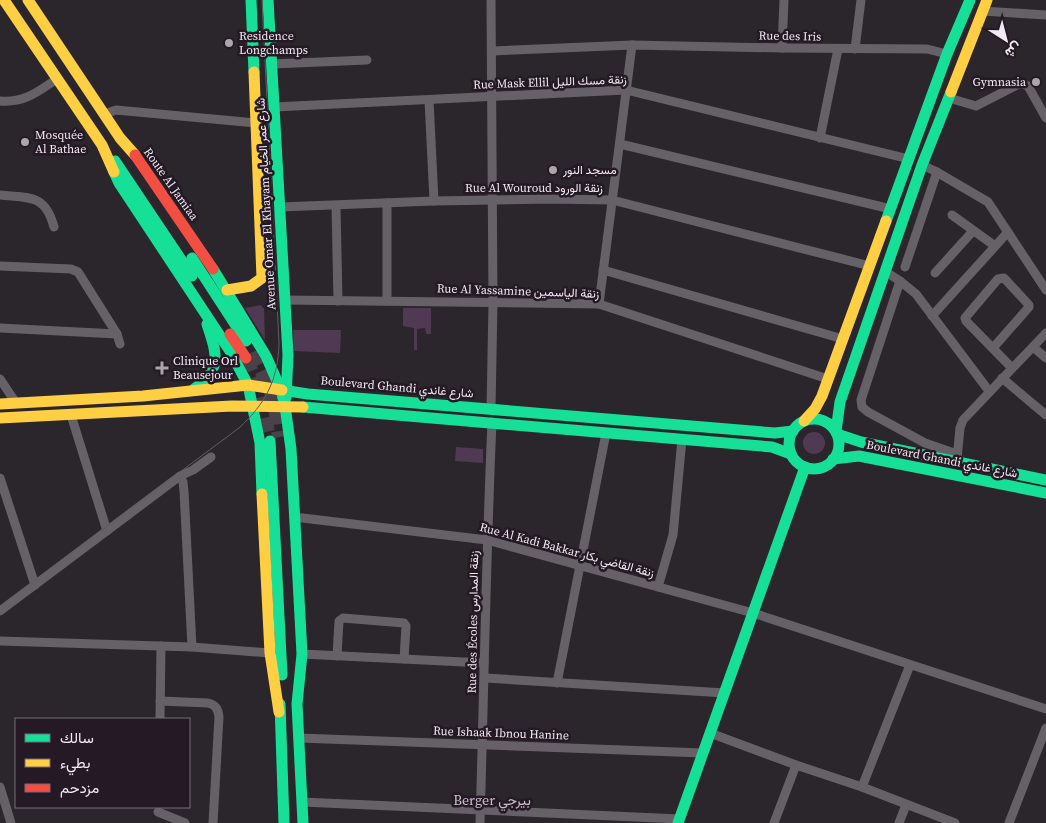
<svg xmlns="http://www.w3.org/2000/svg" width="1046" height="823" viewBox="0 0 1046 823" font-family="'Source Serif 4',Vazirmatn,serif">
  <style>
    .green { fill: #503952 }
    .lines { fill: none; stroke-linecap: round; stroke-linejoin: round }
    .primary-tunnel { stroke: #494349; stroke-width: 14; stroke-dasharray: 14 7; stroke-linecap: butt }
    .street { stroke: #666167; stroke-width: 9 }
    .fast { stroke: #16e098; stroke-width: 11 }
    .slow { stroke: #ffcf43; stroke-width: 11 }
    .jam { stroke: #f24e42; stroke-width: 11 }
    .tram { stroke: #615c61; stroke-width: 1 }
    .poi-dot { fill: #aca5ac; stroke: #241925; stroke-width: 2 }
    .labels { text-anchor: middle; stroke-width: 5; stroke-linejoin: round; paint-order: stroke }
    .poi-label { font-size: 12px; fill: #f2eaf2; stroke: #241925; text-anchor: start }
    .street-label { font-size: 12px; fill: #f2eaf2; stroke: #241925 }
    .neighbourhood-label { font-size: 14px; fill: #cbbdcc; stroke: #241925 }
  </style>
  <rect width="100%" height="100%" fill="#2b262b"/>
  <g class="green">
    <polygon points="261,305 264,309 265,340 245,308"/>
    <polygon points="403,308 431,308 431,334 426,334 425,328 417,329 417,350 414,350 414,328 403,326"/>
    <polygon points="293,330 341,330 340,353 294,351"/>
    <circle cx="814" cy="443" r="11"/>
    <polygon points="456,447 483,449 483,463 455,461"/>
  </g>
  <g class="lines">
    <g class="primary-tunnel">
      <polyline points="253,352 274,399 279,437"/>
      <polyline points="246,358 259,390 270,441"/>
    </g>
    <g class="street">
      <polyline points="491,0 493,302 491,409"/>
      <polyline points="982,11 1046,15"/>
      <polyline points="782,48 784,0"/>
      <polyline points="855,49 861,0"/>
      <polyline points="492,51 632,45 782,48 927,49 947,54"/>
      <polyline points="272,64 367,60"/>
      <polyline points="949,98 976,106 1021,83 1028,86 1046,118"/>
      <polyline points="429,100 434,201"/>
      <path d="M0 101C25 103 37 92 57 79"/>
      <polyline points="274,107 626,90 909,159"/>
      <polyline points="106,116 110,112 116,110 256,123"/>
      <polyline points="820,138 838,49"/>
      <polyline points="620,144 891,209"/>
      <polyline points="922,165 935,171 988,202 1046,290"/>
      <path d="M0 195C30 198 45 194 54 227"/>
      <polyline points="387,203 387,301"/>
      <polyline points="336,206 338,301"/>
      <polyline points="280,207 434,201 549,199 612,200 870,266"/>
      <polyline points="952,215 995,246"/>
      <polyline points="0,266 71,269 78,272 117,334 120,344"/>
      <polyline points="905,267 937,172"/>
      <polyline points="603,270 843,339"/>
      <polyline points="886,272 900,281 916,294 989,391"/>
      <polyline points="935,273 973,231"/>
      <polyline points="900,281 861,400 862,407 868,412 925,443 957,454"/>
      <polyline points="285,300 599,304 828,379"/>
      <polyline points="599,304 632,45"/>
      <polyline points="932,316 1008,232"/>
      <polyline points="0,328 117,334"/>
      <polyline points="1033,347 1046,358"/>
      <polyline points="993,348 1029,307 1029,305 1004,278 998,279 965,318 966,321 1012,368"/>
      <polyline points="1002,378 1046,415"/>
      <polyline points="0,379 16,403"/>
      <polyline points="71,415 107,531"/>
      <polyline points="957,459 960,428 963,420 1046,333"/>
      <polyline points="180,476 183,482 184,491 192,647"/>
      <polyline points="0,478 35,585"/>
      <polyline points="294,517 487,540 753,613 1046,709"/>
      <polyline points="658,587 673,535 682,439"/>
      <polyline points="0,611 180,476 193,470 211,457"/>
      <polyline points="0,641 192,647 270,653"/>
      <polyline points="302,654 484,663"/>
      <polyline points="337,656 339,621 343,618 404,623 406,626 404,659"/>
      <polyline points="485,678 725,693"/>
      <polyline points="557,683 606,433"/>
      <path d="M160 701 208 703C216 705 218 709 219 717L213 823"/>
      <polyline points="160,719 161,646"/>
      <polyline points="710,733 796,765 862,787 955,823"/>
      <polyline points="299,738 703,753"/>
      <polyline points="0,787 11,823"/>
      <polyline points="862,787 910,665"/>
      <polyline points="302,802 680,819"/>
      <polyline points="158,812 185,823"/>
      <path d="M480 823C484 689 486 556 492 422"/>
      <polyline points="774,823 796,765"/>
      <polyline points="899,823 906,805"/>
      <polyline points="1009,823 1046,728"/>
    </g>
    <g class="fast">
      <polyline points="251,0 254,72"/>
      <polyline points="268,0 288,355 286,398"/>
      <polyline points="115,161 192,276"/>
      <polyline points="114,172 119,183 230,351 248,385 260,443 262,494"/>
      <polyline points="886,221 947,54 970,0"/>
      <polyline points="192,258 246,341"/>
      <polyline points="213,269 266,356 281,390 285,406 291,449 302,654 297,704 303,823"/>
      <path d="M193 390C223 368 217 356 207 324"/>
      <polyline points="282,390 308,394 775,433 793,431"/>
      <polyline points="303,407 772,447 791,454"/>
      <circle cx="814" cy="444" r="25"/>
      <polyline points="836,431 840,402 922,165 951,92"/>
      <polyline points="837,434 861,442 1046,480"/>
      <polyline points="270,441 282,675"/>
      <polyline points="833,459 859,456 1046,493"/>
      <polyline points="280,704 284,823"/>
      <polyline points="678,823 805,467"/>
    </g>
    <g class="slow">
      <polyline points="4,0 102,145 114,172"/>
      <polyline points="28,0 120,138 135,155"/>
      <polyline points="951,92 987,0"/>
      <polyline points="227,290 251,286 262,278 254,72"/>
      <polyline points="0,404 143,396 248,385 282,390"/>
      <polyline points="0,418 232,406 303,407"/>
      <polyline points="804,421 815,409 822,396 886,221"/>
      <polyline points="262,494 270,653 279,712"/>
    </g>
    <g class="jam">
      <polyline points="135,155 213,269"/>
      <polyline points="230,334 246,358"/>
    </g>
    <path class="tram" d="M0 606 239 428C266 403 278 380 279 343L262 0"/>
  </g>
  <g class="poi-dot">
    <circle cx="229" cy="43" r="5"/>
    <circle cx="1036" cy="82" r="5"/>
    <circle cx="25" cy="142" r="5"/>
    <circle cx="553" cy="170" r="5"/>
    <path d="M159.5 360.5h5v5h5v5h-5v5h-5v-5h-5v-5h5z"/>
  </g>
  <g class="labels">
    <g class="poi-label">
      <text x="239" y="40">Residence<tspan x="239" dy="14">Longchamps</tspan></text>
      <text x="1026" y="86" text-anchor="end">Gymnasia</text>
      <text x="35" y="139">Mosquée<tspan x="35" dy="14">Al Bathae</tspan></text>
      <text x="563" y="174">مسجد النور</text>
      <text x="173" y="365">Clinique Orl<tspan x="173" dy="14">Beausejour</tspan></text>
    </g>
    <g class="street-label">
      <text transform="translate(790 36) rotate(1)" y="4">Rue des Iris</text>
      <text transform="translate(550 82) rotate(-2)" y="4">Rue Mask Ellil زنقة مسك الليل</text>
      <text transform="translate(171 184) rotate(55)" y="4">Route Al Jamiaa</text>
      <text x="534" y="192">Rue Al Wouroud زنقة الورود</text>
      <text transform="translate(266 204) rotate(-93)" y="4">Avenue Omar El Khayam شارع عمر الخيام</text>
      <text transform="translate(518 291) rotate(2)" y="4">Rue Al Yassamine زنقة الياسمين</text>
      <text transform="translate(397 387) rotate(5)" y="4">Boulevard Ghandi شارع غاندي</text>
      <text transform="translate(942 459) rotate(11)" y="4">Boulevard Ghandi شارع غاندي</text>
      <text transform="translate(567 550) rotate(15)" y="4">Rue Al Kadi Bakkar زنقة القاضي بكار</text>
      <text transform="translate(473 622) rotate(-89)" y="4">Rue des Écoles زنقة المدارس</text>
      <text transform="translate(501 733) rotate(2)" y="4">Rue Ishaak Ibnou Hanine</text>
    </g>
    <g class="neighbourhood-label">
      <text x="492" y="805">Berger بيرجي</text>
    </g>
  </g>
  <rect x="15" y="718" width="175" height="90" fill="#241925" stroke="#766d77"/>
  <rect x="25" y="734" width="25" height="8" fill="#16e098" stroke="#766d77"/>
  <text x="60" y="743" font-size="15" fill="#f2eaf2">سالك</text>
  <rect x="25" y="759" width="25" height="8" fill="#ffcf43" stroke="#766d77"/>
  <text x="60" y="768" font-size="15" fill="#f2eaf2">بطيء</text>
  <rect x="25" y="784" width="25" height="8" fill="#f24e42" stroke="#766d77"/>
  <text x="60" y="793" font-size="15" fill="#f2eaf2">مزدحم</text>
  <g transform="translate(1006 40) rotate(144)" stroke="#241925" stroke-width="4" paint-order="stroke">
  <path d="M0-4L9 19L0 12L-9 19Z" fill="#f2eaf2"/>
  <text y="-8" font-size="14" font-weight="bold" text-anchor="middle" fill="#f2eaf2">ش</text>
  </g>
</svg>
